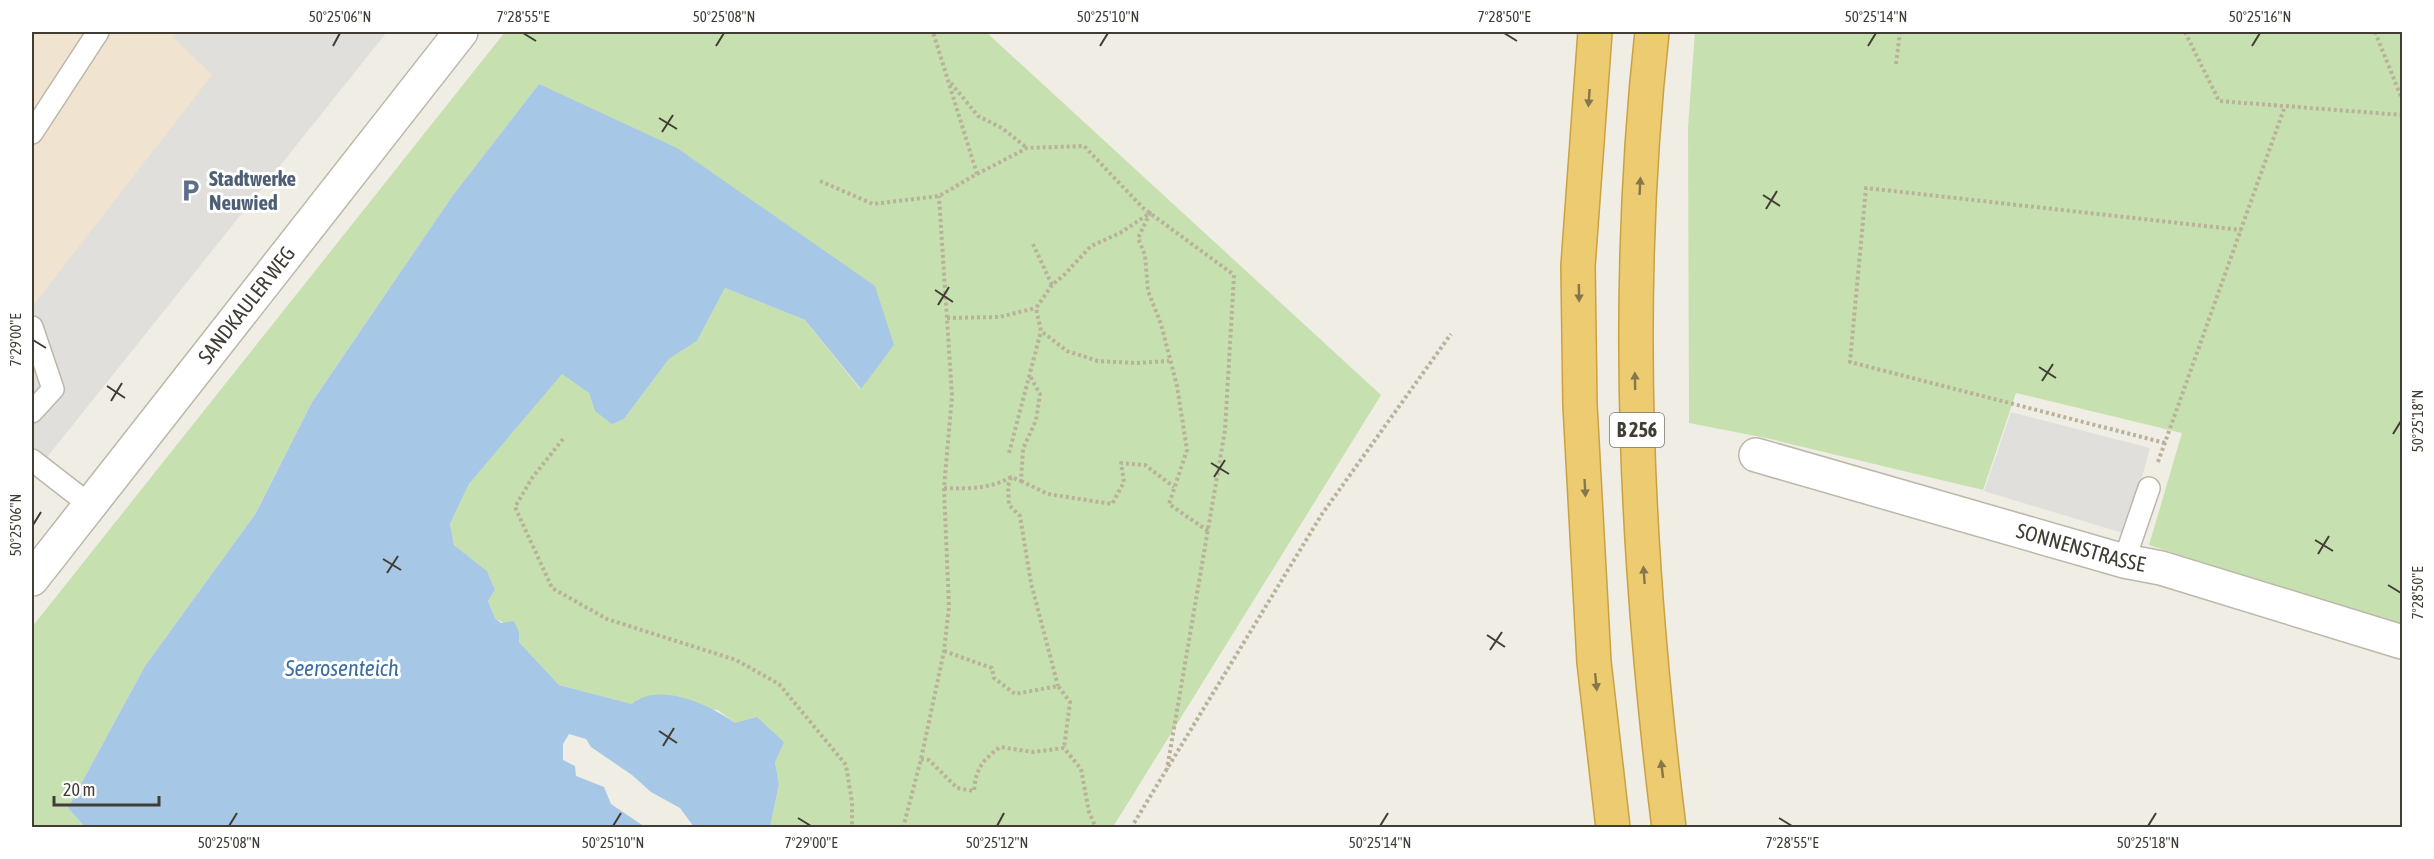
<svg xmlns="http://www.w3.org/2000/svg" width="2434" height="859" viewBox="0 0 2434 859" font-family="'Asap Condensed',sans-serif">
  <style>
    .commercial { fill: #f0e4d0 }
    .green { fill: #c7e0b0 }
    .parking { fill: #e0dfdc }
    .water { fill: #a6c8e6 }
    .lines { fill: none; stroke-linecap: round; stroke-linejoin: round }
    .lane-casing { stroke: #bdb7aa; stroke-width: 24 }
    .street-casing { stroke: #bdb7aa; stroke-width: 36 }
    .highway-casing { stroke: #caa143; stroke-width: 36 }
    .path { stroke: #bab19a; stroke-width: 4; stroke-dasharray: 3 3; stroke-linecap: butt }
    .lane { stroke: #fff; stroke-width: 21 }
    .street { stroke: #fff; stroke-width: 33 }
    .highway { stroke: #edcb71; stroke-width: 33 }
    .oneway { fill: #86764c }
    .ticks { fill: none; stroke: #413d34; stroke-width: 2 }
    .labels { text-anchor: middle; stroke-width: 6; stroke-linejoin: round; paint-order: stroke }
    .shield { fill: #fff; stroke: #7a7771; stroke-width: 1.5 }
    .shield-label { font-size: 20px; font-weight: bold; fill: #413d34 }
    .service-label { font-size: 21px; font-weight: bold; fill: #4e5e75; stroke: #fff; text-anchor: start }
    .street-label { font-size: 21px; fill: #413d34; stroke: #fff }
    .water-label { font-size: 22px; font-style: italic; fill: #3b6e9f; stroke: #fff }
    .neatline { fill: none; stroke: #413d34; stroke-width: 2 }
    .ticks-label { font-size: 15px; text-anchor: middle; fill: #413d34 }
  </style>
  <rect width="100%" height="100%" fill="#efede4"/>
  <polygon class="commercial" points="32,32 382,32 32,473"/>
  <g class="green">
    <polygon points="505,32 986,32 1381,395 1113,827 770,827 779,784 775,762 735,723 718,710 632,704 559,685 519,642 519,632 495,618 488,601 495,590 487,571 454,545 450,524 469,484 562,373 589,393 595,411 624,419 669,359 697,341 725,288 805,320 860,389 894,345 539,84 453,195 312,402 256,513 145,666 68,808 85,827 32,827 32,627"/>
    <polygon points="1695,32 2402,32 2402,626 2149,545 2182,433 2016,393 1983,490 1766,438 1689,423 1688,127"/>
  </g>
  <g class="parking">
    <polygon points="178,32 387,32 32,476 32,307 212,75 173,37"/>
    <polygon points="2011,412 2150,448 2126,534 1984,491"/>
  </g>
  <path class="water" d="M539 84 677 148 875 286 894 345 861 389 805 320 725 288 697 341 669 359 624 419 612 424 595 411 589 393 562 374 469 484 450 524 454 545 487 571 495 590 488 601 495 618 501 623 514 621 519 632V642L559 685 632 704C659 681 710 705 735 723L757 717 784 742 775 762 779 784 770 827H694L680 808 651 792 632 775 591 747 586 739 569 734 563 744V760L575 766 576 776 604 787 611 804 645 827H85L68 808 145 666 256 513 312 402 453 195Z"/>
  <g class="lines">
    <defs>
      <g id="lane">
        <polyline points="32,133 98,32"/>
        <polyline points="32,327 53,389 32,412"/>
        <polyline points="32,460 90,505"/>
        <polyline points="2124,561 2149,488"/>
      </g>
      <g id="street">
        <path id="s1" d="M1756 455 2124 561 2161 568 2402 642"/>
        <path id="s2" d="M32 579 461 32"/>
      </g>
      <g id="highway">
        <polyline points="1595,32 1578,266 1580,405 1594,662 1613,828"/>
        <path d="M1652 32C1623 297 1636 563 1669 828"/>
      </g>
    </defs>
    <use href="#lane" class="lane-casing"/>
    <use href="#street" class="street-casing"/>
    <use href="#highway" class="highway-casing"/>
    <g class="path">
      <polyline points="2185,32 2219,101 2402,115"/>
      <polyline points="2375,32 2402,99"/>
      <polyline points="1896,64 1900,32"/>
      <polyline points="951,83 978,116 1002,128 1027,148"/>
      <polyline points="977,174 1027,148 1084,146 1143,208 1234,275 1225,430 1167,769"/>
      <polyline points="820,181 873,204 939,196 977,174 933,32"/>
      <polyline points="1033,244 1052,285 1064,275 1091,246 1120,233 1150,213 1138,238 1145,255 1148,291 1161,324 1177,386 1187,450 1169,504 1208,531"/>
      <polyline points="1052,285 1036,308 1041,331 1067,351 1098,361 1136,363 1169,361"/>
      <polyline points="947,318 999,317 1036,308"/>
      <polyline points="563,439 532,478 515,507 552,588 607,619 736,660 779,684 846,765 852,802 852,828"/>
      <polyline points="2165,443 1850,362 1866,188 2241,230"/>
      <polyline points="1009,453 1041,331"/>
      <polyline points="2158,462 2285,106"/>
      <polyline points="1011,477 1008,486 1009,505 1020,516 1031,583 1058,686"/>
      <polyline points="1021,481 1048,494 1112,504 1124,482 1121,463 1145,465 1174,487"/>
      <path d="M944 488C967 489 990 489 1011 477L1021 481 1023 449 1036 420 1040 394 1030 376"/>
      <polyline points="944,651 992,668 994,678 1015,694 1058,686 1070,702 1064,748"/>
      <path d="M921 759 929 760 957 788 974 791C976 768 982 761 1000 747L1033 752 1064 748 1081 769 1089 812 1096 828"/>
      <polyline points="903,828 921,759 944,651 949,607 944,488 952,396 939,196"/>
      <polyline points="1131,828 1322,514 1451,334"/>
    </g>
    <use href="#lane" class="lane"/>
    <use href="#street" class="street"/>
    <use href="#highway" class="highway"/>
  </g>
  <defs><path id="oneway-solid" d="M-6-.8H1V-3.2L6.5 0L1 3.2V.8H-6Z" transform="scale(1.5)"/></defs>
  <g class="oneway">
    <use href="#oneway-solid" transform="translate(1589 98) rotate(94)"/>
    <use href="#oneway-solid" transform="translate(1640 186) rotate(-87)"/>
    <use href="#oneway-solid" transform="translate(1579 293) rotate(89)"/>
    <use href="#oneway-solid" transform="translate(1635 381) rotate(-91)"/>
    <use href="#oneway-solid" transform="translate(1585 488) rotate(87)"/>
    <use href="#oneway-solid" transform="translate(1644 575) rotate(-94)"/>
    <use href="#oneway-solid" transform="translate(1596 682) rotate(84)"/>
    <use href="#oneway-solid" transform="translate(1662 769) rotate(-97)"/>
  </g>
  <path class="ticks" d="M523 33 536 41M1504 33 1517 41M333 46 340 33M716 46 724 33M1100 46 1108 33M1868 46 1876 33M2252 46 2260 33M659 118 677 129M662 132 673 115M1763 195 1780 206M1766 209 1777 191M935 290 953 302M938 305 949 287M33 340 46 348M2039 367 2056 378M2042 381 2053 364M107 386 125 398M111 401 122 383M2393 434 2401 421M1211 463 1229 474M1214 477 1225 460M33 525 41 512M2315 540 2333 551M2318 554 2329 536M383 559 401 570M387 573 398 556M2388 585 2401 593M1487 635 1505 647M1490 650 1502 632M659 731 677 743M663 746 674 728M798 818 811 826M1779 818 1792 826M229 826 237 813M613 826 621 813M997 826 1004 813M1380 826 1388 813M2148 826 2156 813"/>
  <defs>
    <symbol id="parking-bare" viewBox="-9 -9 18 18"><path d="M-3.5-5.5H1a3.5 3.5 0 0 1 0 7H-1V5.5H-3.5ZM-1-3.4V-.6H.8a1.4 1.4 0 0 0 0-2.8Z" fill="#5c6f8a" stroke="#fff" stroke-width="2.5" paint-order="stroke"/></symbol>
  </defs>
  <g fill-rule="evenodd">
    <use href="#parking-bare" x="174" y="174" width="33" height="33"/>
  </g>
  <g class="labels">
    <rect class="shield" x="1610" y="413" width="54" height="34" rx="4.5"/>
    <g class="shield-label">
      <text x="1637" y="437">B 256</text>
    </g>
    <g class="service-label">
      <text x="209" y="186">Stadtwerke<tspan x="209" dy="24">Neuwied</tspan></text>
    </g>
    <g class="street-label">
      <text dy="7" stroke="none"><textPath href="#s2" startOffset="348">SANDKAULER WEG</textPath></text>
      <text dy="7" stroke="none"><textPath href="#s1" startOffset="338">SONNENSTRASSE</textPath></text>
    </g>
    <g class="water-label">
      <text x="342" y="676">Seerosenteich</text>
    </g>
  </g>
  <rect width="2434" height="859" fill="none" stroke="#ffffff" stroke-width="66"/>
  <path d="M54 796v9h105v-9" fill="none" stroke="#413d34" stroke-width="3"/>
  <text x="63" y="796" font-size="18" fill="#413d34" stroke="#ffffff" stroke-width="4.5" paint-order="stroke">20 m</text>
  <rect x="33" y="33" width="2368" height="793" class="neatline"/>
  <g class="ticks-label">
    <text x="340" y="22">50°25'06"N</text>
    <text x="523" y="22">7°28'55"E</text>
    <text x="724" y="22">50°25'08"N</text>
    <text x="1108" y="22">50°25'10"N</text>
    <text x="1504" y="22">7°28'50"E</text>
    <text x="1876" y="22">50°25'14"N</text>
    <text x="2260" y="22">50°25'16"N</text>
    <text transform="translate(16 340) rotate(-90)" y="5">7°29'00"E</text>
    <text transform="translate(2418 421) rotate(-90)" y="5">50°25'18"N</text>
    <text transform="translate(16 525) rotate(-90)" y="5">50°25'06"N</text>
    <text transform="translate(2418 593) rotate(-90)" y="5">7°28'50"E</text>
    <text x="229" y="848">50°25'08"N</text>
    <text x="613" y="848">50°25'10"N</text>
    <text x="811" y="848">7°29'00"E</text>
    <text x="997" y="848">50°25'12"N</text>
    <text x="1380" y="848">50°25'14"N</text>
    <text x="1792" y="848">7°28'55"E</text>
    <text x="2148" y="848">50°25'18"N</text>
  </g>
</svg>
